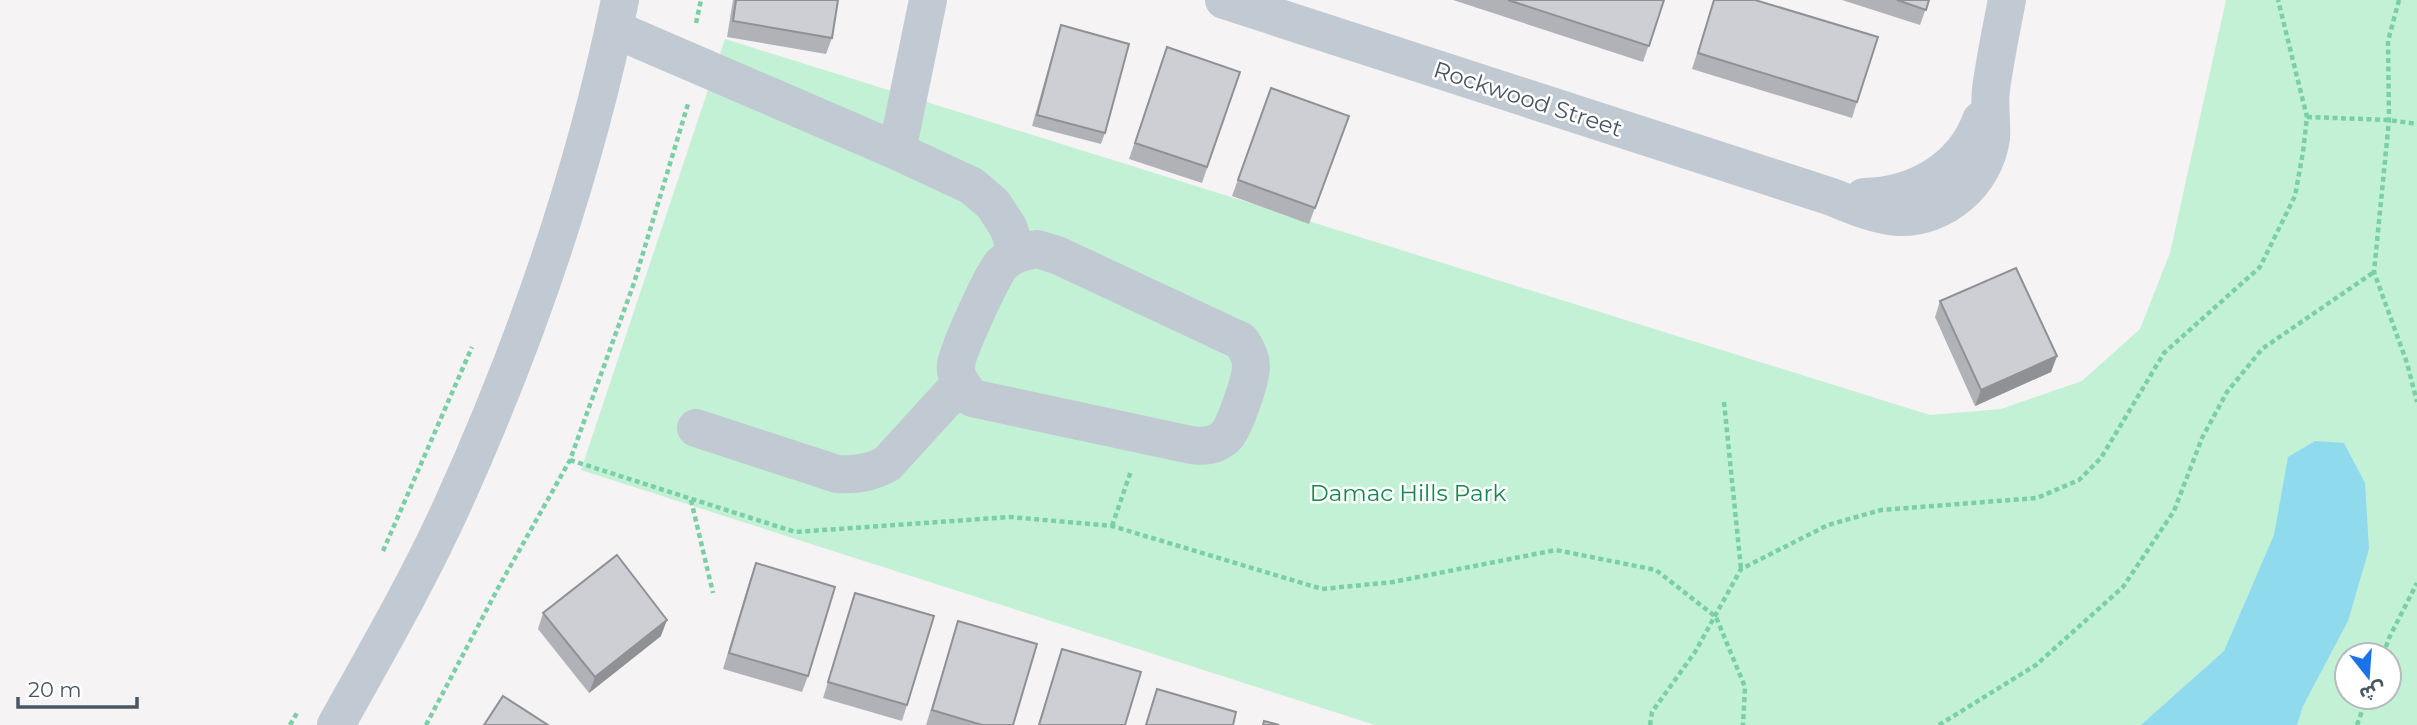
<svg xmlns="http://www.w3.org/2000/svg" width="2417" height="725" viewBox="0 0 2417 725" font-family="Montserrat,'Noto Sans Arabic',sans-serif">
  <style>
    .green { fill: #c3f1d5; fill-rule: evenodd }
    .water { fill: #90daee }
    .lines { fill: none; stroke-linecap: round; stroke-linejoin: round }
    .path { stroke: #7ad0a6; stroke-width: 4.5; stroke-dasharray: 5 3.5; stroke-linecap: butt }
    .minor { stroke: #c1cad2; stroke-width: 38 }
    .wall { fill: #b0b2b7 }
    .shaded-wall { fill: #909195 }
    .building { fill: #cdcfd5; stroke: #909195; stroke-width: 2 }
    .labels { text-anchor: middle; stroke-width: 5; stroke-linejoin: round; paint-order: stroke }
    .street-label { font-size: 23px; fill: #4a5661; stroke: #fff }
    .park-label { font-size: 23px; fill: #17864f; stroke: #fff }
  </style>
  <rect width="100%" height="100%" fill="#f5f3f3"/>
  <path class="green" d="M2226 0H2417V725H1375L581 470 725 39 1930 415 2001 409 2082 381 2140 329 2170 253ZM2347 655H2389V697H2347Z"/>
  <polygon class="water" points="2315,441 2344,443 2365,483 2369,549 2348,621 2303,706 2297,725 2141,725 2224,651 2274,535 2288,457"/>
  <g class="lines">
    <g class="path">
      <polyline points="2399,0 2388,41 2389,120 2374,272 2407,363 2417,402"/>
      <polyline points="696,23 701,0"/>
      <polyline points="2307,117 2389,120 2417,124"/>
      <polyline points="1724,402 1741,569"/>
      <polyline points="570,460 795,532 1010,517 1112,526 1322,589 1393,582 1556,550 1656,570 1716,617 1745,687 1743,725"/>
      <polyline points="691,500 713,593"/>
      <polyline points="1112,526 1131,471"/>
      <polyline points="383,551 472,347"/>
      <polyline points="2383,655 2389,638 2417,583"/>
      <polyline points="290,725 297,713"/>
      <polyline points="426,725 497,590 570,460 634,283 688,104"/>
      <polyline points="1650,725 1652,712 1695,652 1741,569 1828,525 1881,510 2037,498 2079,480 2101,458 2164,353 2260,267 2295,196 2303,152 2307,117 2278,0"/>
      <polyline points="1939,725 2036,665 2123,587 2174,511 2202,438 2227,392 2262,349 2374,272"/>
      <polyline points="2357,725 2367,697"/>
    </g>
    <g class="minor">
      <path d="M1224 0 1832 197C1854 206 1875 215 1898 217 1944 219 1985 182 1991 138 1992 122 1989 105 1991 89 1995 60 2001 30 2007 0"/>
      <polyline points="614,29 897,151 972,186 993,204 1008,227 1017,253"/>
      <polyline points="897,151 928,0"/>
      <path d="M1864 197C1914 196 1963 170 1981 120"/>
      <path d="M1037 249 1057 255 1241 341C1246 348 1251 356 1251 366 1251 380 1235 425 1227 435 1217 446 1204 447 1191 445L972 398C964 389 954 378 956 364 958 351 993 272 1002 264 1012 254 1024 252 1037 249Z"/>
      <path d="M696 428 837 474C857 475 870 473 887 464L960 384"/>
      <path d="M336 725C376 653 418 581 452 506 526 343 584 175 620 0"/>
    </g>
  </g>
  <g class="wall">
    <polygon points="733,0 838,0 832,38 826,54 727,37"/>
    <polygon points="1453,0 1664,0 1643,62"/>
    <polygon points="1714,0 1755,0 1857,102 1852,118 1692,69"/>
    <polygon points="1842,0 1929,0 1920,25"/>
    <polygon points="1061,25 1105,133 1101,144 1032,126 1057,37"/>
    <polygon points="1167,47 1240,72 1202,183 1129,159"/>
    <polygon points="1271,88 1349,116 1309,224 1232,196"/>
    <polygon points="1940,301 2057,356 2051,372 1975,406 1935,317"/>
    <polygon points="756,563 808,676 802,692 723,669 750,579"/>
    <polygon points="855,593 907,705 902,721 823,698"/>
    <polygon points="543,613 661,636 589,693 538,629"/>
    <polygon points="958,621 1013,725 926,725"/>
    <polygon points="1062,649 1125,725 1038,725"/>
  </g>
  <g class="shaded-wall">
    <polygon points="2057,356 2051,372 1975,406 1981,390"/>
    <polygon points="667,620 661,636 589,693 595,677"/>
  </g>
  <g class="building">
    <polygon points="736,0 838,0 832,38 733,21"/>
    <polygon points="1508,0 1664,0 1649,46"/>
    <polygon points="1714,0 1755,0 1878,37 1857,102 1698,53"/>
    <polygon points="1897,0 1929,0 1926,10"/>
    <polygon points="1061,25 1129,44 1105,133 1037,115"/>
    <polygon points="1167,47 1240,72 1207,167 1135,143"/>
    <polygon points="1271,88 1349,116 1315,208 1238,180"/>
    <polygon points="2016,268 2057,356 1981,390 1940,301"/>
    <polygon points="617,555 667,620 595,677 543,613"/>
    <polygon points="756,563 835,587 808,676 729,653"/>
    <polygon points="855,593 934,616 907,705 828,682"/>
    <polygon points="958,621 1037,644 1013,725 982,725 932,710"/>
    <polygon points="1062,649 1141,672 1125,725 1039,725"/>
    <polygon points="1157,689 1236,712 1233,725 1146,725"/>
    <polygon points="503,696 548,725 484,725"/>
    <polygon points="1264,721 1279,725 1263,725"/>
  </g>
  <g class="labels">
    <g class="street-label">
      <text transform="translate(1528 99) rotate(18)" y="8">Rockwood Street</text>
    </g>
    <g class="park-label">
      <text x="1408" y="501">Damac Hills Park</text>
    </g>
  </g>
  <g transform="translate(2368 676) rotate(163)"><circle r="33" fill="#ffffff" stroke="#b7bbc0" stroke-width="2"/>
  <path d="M0-5L12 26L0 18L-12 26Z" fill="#1a73e8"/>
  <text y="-10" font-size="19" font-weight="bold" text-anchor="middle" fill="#4a5661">ش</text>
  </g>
  <path d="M18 697v10h119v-10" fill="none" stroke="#4a5661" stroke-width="3.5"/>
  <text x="28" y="697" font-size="21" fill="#4a5661" stroke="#ffffff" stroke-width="5" paint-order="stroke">20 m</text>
</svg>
